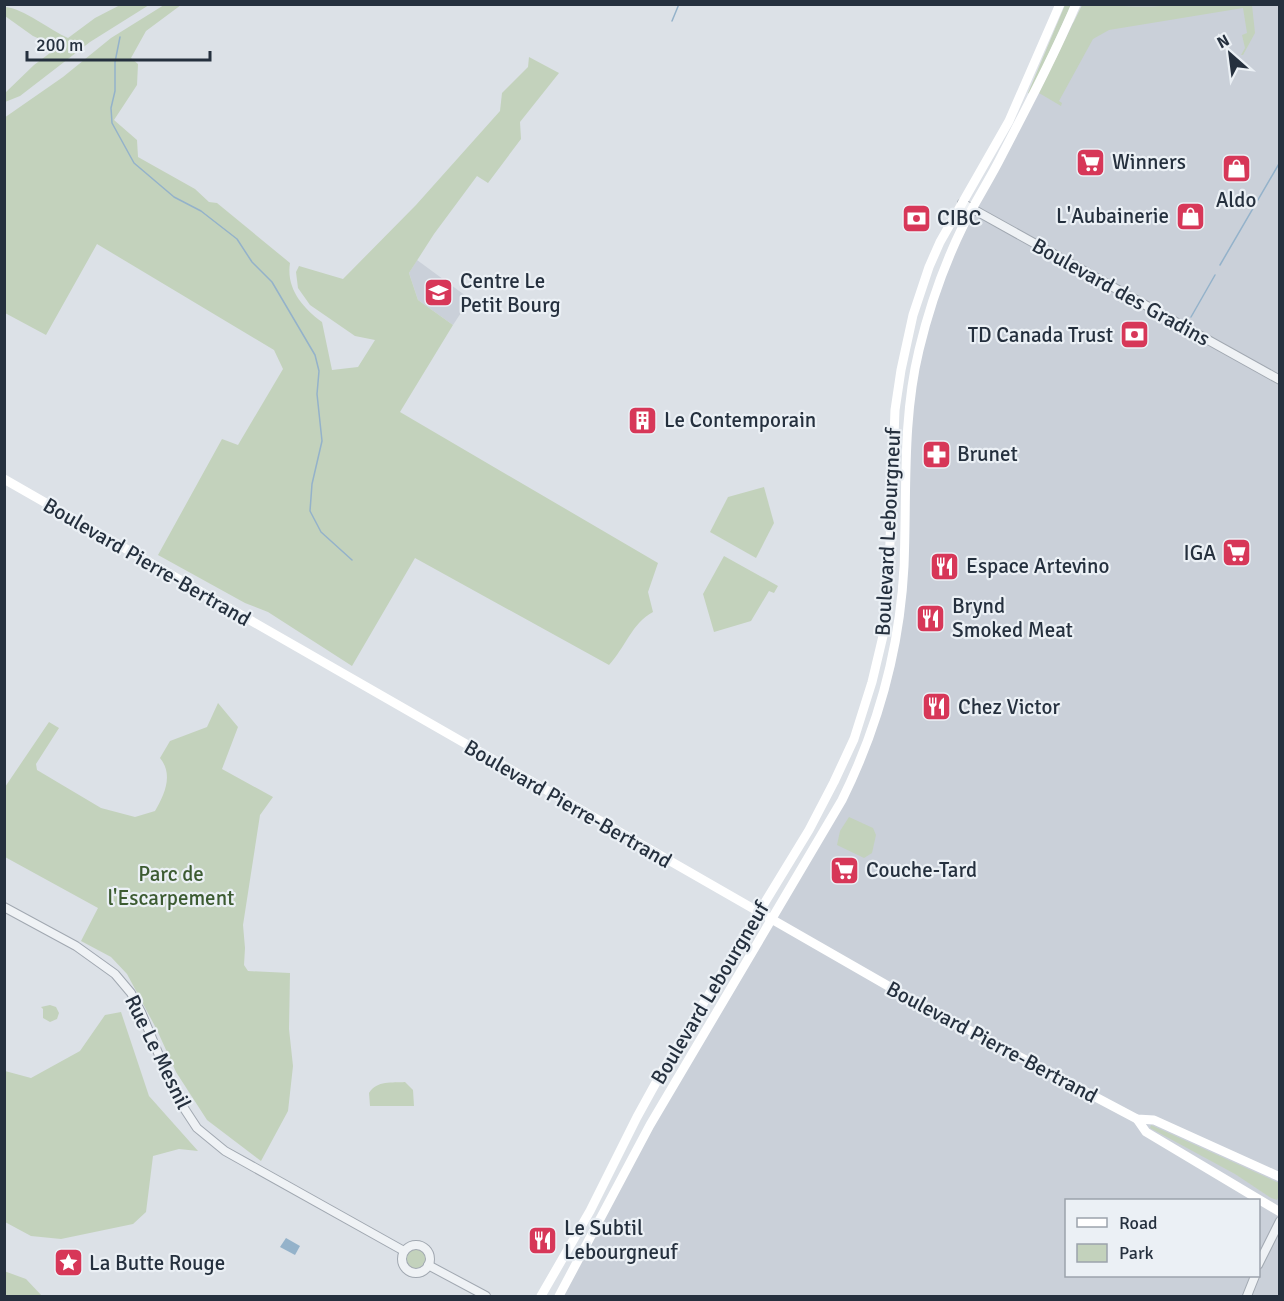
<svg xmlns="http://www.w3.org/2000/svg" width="1284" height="1301" viewBox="0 0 1284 1301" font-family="Signika,sans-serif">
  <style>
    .built { fill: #cad0d9; fill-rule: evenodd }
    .green { fill: #c3d2bc }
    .water { fill: #94b2ca }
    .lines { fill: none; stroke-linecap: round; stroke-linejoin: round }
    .stream { stroke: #94b2ca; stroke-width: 1.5 }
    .tertiary-casing { stroke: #a1a8b1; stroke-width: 10 }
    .tertiary { stroke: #eff2f5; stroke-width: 8 }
    .secondary { stroke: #fff; stroke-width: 9 }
    .labels { text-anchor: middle; stroke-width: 4.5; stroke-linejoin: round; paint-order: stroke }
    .poi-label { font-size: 21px; fill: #25303e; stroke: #ebf0f5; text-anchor: start }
    .street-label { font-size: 21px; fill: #25303e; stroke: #ebf0f5 }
    .park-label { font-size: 21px; fill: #3c5b31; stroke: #ebf0f5 }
  </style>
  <rect width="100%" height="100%" fill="#dce1e7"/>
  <g class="built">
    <path d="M1108 5H1279V1296H558L861 760 894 649 910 400 938 286 1066 28 1086 13ZM1066 1200H1258V1276H1066Z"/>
    <polygon points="417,260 470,299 453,325 418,300 409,273"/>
  </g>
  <g class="green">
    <path d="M122 4 149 5 90 42 20 96 5 102V93L34 65 58 47 33 36 5 16V7C23 8 50 30 68 38L95 18Z"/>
    <path d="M1182 4 1252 5 1255 33 1243 55H1241L1245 48 1242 35 1247 33 1243 8 1109 30 1093 39 1059 101 1062 103 1061 106 1039 93 1082 5C1118 5 1145 9 1182 4Z"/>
    <path d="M164 5H181L146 31 131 58 138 64 137 85 114 120 137 140 138 157 195 189 209 202 217 203 290 263C286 288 302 307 322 322L332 370 358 367 375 340 355 336 310 305 298 288 296 272 299 266 343 279 416 205 500 111 502 93 528 67 529 57 559 73 520 122 521 139 488 183 477 176 434 234 409 273 418 300 453 325 400 412 658 563 648 592 653 612C632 623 625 648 609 665L415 558 352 666 268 612 245 603 158 555 222 439 238 445 283 369 274 350 97 244 46 335 5 313 4 118 63 77 111 38Z"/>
    <polygon points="1065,5 1071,5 1030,94 1028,93"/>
    <polygon points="764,487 774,523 756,558 710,532 728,497"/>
    <polygon points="724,556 778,586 774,593 769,591 751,621 714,632 703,594"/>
    <path d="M218 703 238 727 222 769 273 797 260 815 243 925 245 948 244 965 248 971 290 973 289 1029 293 1066 288 1111 261 1161 207 1120 176 1072 157 1030 127 974 111 957 81 941 98 908 5 857V787L49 722 59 728 36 764 37 770 101 808 135 817 155 811C164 795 174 775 160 758L170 741 207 727Z"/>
    <polygon points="849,817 873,828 876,835 872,853 864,858 837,845 840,831"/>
    <polygon points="50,1005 56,1007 59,1013 57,1019 50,1022 43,1018 43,1009 41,1007"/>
    <polygon points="121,1012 149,1096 198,1151 179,1149 153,1156 146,1212 133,1224 61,1239 31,1236 5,1222 5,1071 31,1078 80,1051 105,1015"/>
    <path d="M405 1082 413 1090 414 1106H370L369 1093C377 1080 392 1083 405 1082Z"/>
    <polygon points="1151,1125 1279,1183 1279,1196 1277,1200 1271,1198 1235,1174 1150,1128"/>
    <circle cx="416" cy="1258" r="14"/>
    <polygon points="4,1271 26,1279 42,1296 5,1296"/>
  </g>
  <polygon class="water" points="286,1238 300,1246 295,1255 280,1247"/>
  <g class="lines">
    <g class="stream">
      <polyline points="672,21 679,4"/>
      <polyline points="120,37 115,62 115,91 111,108 112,123 134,163 174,197 201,211 237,239 252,262 272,282 315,355 319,371 317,394 322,441 312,484 310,511 321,532 352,560"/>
      <polyline points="1220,265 1280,162"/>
      <polyline points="1191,317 1215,275"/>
    </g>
    <defs>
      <g id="tertiary">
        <polyline points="962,203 1280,380"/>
        <polyline points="4,907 76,946 115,974 131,993 141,1012 176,1096 197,1128 225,1151 404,1251"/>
        <circle cx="416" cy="1259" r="14"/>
        <polyline points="428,1265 486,1296"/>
        <polyline points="1258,1265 1280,1221"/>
        <polyline points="1247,1296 1255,1276"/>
      </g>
    </defs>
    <use href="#tertiary" class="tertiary-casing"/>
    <use href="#tertiary" class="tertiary"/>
    <g class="secondary">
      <polyline points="4,479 916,1002 1137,1119 1154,1120 1280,1177"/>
      <polyline points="1137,1119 1146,1132 1280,1212"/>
      <polyline points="541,1296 590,1211 637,1117 664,1068 809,830 834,782 854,739 872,682 883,636 889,568 895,410 901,370 913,315 929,267 940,242 1009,121 1060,4"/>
      <path d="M559 1296 650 1125 842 800C878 727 900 647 904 566 907 493 902 420 919 350 929 308 944 265 963 226 975 202 990 179 1002 155 1028 105 1054 56 1076 4"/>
    </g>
  </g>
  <defs>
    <symbol id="supermarket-square" viewBox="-11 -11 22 22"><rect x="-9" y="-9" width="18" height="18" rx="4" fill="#d73758" stroke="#ebf0f5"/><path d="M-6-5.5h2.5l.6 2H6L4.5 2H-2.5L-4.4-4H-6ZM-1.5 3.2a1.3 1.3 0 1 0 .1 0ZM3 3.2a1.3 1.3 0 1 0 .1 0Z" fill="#fff"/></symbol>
    <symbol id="shop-square" viewBox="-11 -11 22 22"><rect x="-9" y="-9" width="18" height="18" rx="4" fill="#d73758" stroke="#ebf0f5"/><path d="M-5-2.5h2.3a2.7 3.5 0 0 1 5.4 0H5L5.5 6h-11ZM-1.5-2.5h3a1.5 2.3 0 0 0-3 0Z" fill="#fff"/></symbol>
    <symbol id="bank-square" viewBox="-11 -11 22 22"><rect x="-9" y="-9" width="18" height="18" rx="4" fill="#d73758" stroke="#ebf0f5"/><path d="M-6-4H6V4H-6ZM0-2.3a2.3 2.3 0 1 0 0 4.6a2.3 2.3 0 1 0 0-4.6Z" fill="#fff"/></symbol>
    <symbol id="school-square" viewBox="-11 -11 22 22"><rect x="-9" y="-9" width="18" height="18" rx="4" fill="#d73758" stroke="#ebf0f5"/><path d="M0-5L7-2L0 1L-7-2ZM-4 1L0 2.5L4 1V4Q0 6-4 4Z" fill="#fff"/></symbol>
    <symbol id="building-square" viewBox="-11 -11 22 22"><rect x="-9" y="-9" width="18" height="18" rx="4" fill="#d73758" stroke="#ebf0f5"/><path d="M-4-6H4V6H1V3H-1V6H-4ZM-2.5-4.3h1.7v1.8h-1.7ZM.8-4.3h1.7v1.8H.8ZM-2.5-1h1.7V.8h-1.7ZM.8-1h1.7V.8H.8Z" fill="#fff"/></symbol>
    <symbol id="pharmacy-square" viewBox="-11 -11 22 22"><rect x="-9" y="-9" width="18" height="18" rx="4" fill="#d73758" stroke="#ebf0f5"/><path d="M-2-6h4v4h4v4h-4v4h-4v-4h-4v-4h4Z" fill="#fff"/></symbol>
    <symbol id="restaurant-square" viewBox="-11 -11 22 22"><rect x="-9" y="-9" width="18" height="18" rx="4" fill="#d73758" stroke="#ebf0f5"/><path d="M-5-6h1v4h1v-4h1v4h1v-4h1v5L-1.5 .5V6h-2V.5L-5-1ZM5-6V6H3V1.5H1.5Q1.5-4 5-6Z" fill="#fff"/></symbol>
    <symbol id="sight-square" viewBox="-11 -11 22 22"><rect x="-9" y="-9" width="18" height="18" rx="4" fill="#d73758" stroke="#ebf0f5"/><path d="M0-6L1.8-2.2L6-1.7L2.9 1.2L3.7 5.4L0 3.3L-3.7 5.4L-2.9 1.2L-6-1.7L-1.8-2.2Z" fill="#fff"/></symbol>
  </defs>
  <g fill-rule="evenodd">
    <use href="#supermarket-square" x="1074" y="146" width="33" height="33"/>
    <use href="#shop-square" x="1220" y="152" width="33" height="33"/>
    <use href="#shop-square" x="1174" y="200" width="33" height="33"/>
    <use href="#bank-square" x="900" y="202" width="33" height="33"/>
    <use href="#school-square" x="422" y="276" width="33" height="33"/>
    <use href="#bank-square" x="1118" y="318" width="33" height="33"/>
    <use href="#building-square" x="626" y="404" width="33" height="33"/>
    <use href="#pharmacy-square" x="920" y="438" width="33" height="33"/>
    <use href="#supermarket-square" x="1220" y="536" width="33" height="33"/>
    <use href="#restaurant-square" x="928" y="550" width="33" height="33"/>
    <use href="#restaurant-square" x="914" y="602" width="33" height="33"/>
    <use href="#restaurant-square" x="920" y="690" width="33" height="33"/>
    <use href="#supermarket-square" x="828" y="854" width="33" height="33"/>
    <use href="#restaurant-square" x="526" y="1224" width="33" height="33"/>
    <use href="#sight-square" x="52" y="1246" width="33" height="33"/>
  </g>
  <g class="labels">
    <g class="poi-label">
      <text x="1112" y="169">Winners</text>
      <text x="1236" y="207" text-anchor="middle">Aldo</text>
      <text x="1169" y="223" text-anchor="end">L'Aubainerie</text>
      <text x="937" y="225">CIBC</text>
      <text x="460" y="288">Centre Le<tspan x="460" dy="24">Petit Bourg</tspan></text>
      <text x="1113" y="342" text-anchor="end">TD Canada Trust</text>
      <text x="664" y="427">Le Contemporain</text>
      <text x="957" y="461">Brunet</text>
      <text x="1216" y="560" text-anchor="end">IGA</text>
      <text x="966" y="573">Espace Artevino</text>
      <text x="952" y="613">Brynd<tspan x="952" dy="24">Smoked Meat</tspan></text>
      <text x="958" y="714">Chez Victor</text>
      <text x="866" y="877">Couche-Tard</text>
      <text x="564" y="1235">Le Subtil<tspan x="564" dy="24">Lebourgneuf</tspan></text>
      <text x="89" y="1270">La Butte Rouge</text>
    </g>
    <g class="street-label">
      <text transform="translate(1121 292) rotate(29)" y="7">Boulevard des Gradins</text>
      <text transform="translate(888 532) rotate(-87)" y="7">Boulevard Lebourgneuf</text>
      <text transform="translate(147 562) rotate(30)" y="7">Boulevard Pierre-Bertrand</text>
      <text transform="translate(568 804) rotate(30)" y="7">Boulevard Pierre-Bertrand</text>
      <text transform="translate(710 993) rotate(-59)" y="7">Boulevard Lebourgneuf</text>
      <text transform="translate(992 1042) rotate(28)" y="7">Boulevard Pierre-Bertrand</text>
      <text transform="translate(158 1052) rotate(64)" y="7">Rue Le Mesnil</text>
    </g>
    <g class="park-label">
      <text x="171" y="881">Parc de<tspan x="171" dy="24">l'Escarpement</tspan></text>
    </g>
  </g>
  <rect width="1284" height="1301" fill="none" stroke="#25303e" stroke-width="12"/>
  <rect x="1065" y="1199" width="195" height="78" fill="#ebf0f5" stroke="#9ca3ac" stroke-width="1.5"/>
  <rect x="1077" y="1218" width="30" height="9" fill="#ffffff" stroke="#9ca3ac" stroke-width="1.5"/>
  <text x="1119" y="1229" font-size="18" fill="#25303e">Road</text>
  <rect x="1077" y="1244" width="30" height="18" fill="#c3d2bc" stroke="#9ca3ac" stroke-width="1.5"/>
  <text x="1119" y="1259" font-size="18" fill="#25303e">Park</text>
  <g transform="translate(1230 54) rotate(332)" stroke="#ebf0f5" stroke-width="4.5" paint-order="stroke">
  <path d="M0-4.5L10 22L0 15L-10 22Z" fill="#25303e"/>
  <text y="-9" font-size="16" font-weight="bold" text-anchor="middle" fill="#25303e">N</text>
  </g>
  <path d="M27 51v9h183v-9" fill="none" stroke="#25303e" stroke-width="3"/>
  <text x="36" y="51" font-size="18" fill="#25303e" stroke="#ebf0f5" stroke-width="4.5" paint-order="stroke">200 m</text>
</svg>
